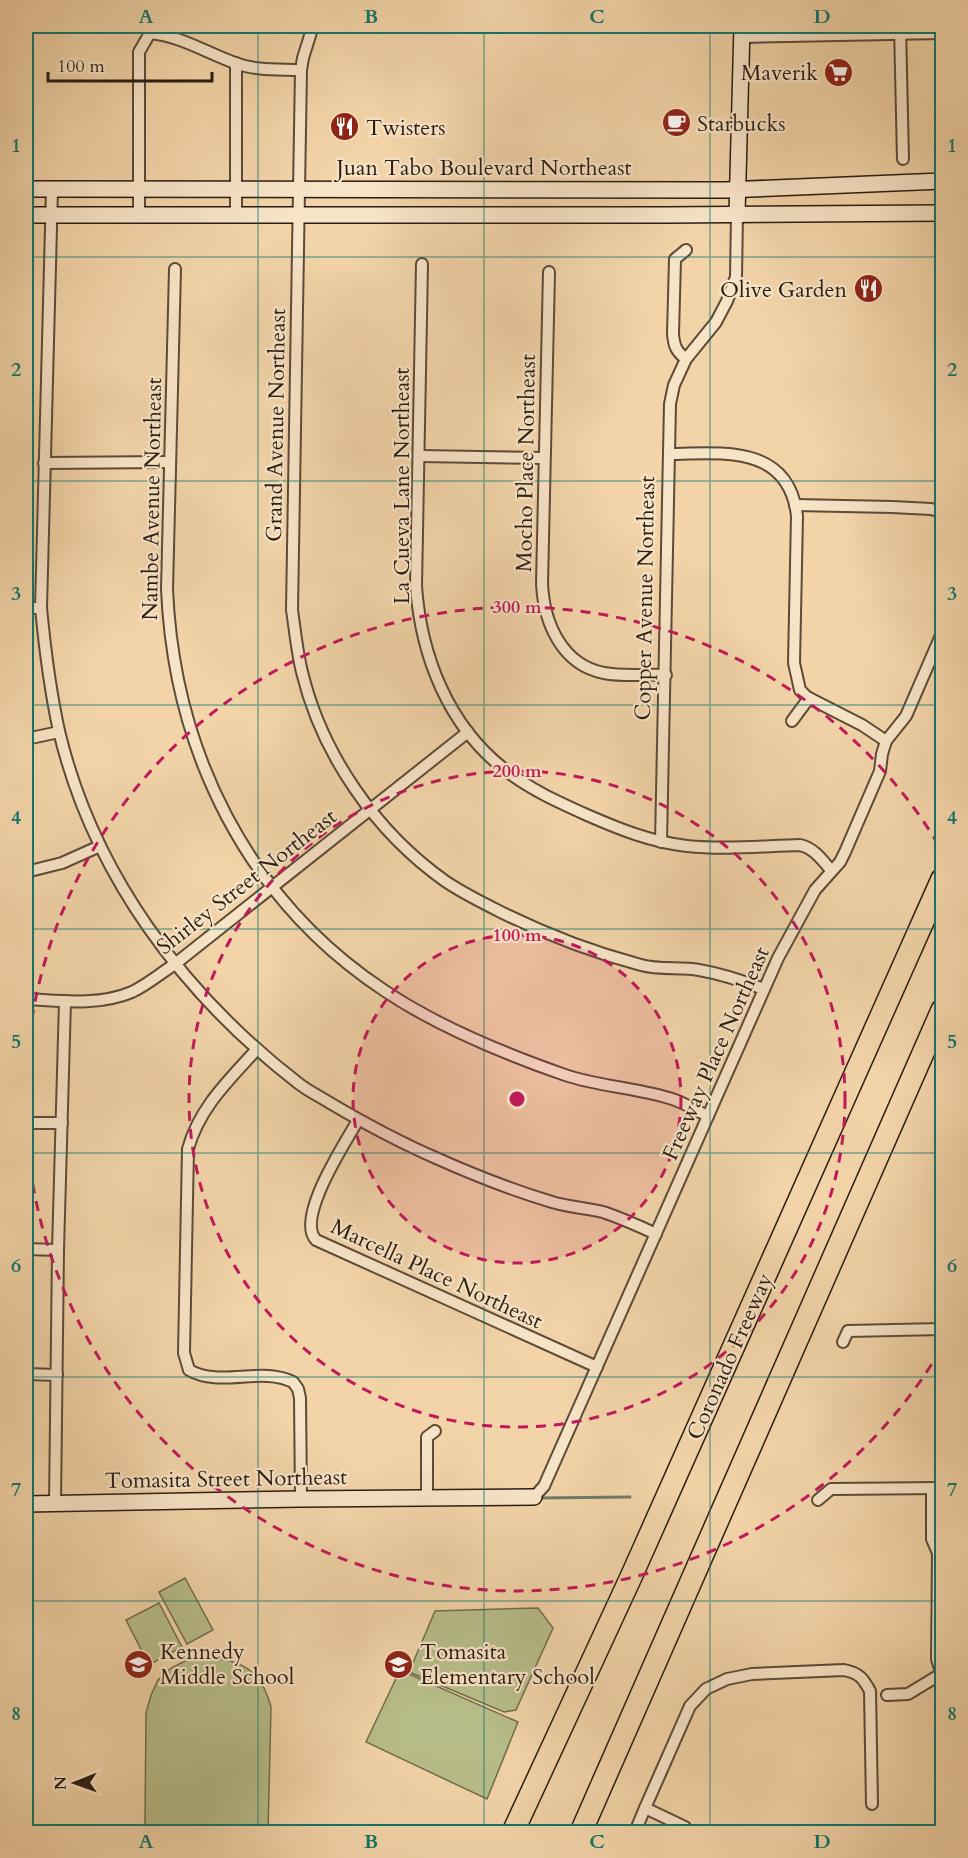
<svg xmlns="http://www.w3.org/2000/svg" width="968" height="1858" viewBox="0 0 968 1858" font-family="Cardo,serif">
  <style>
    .green { fill: #b7bd8a; stroke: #716d4e; stroke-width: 1.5 }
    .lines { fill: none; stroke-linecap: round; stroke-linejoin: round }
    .stream { stroke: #6e7a6b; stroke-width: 3 }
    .street-casing { stroke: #5d4b38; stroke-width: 14 }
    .secondary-casing { stroke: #2b1d12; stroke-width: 18 }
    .highway-casing { stroke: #2b1d12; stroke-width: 24 }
    .street { stroke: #f7e3c6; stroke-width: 10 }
    .secondary { stroke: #f7e3c6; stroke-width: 15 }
    .highway { stroke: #f2d4a8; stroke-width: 21 }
    .grid { fill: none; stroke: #0f766e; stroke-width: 1.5; stroke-opacity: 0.55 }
    .ring { fill: none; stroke: #c2185b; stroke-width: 3; stroke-dasharray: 10 8 }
    .labels { text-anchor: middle; stroke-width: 4.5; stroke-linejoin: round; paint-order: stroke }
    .poi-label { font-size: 22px; fill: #2b1d12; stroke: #f7e3c6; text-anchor: start }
    .street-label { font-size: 22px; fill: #2b1d12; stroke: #f7e3c6 }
    .centre { fill: #c2185b; stroke: #f7e3c6; stroke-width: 3 }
    .ring-label { font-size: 18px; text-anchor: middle; font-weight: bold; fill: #c2185b; stroke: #f7e3c6; stroke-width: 4.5; stroke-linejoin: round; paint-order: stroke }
    .neatline { fill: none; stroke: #0f766e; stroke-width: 2 }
    .grid-label { font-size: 20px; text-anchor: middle; font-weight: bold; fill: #0f766e }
  </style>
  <rect width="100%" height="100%" fill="#f2d4a8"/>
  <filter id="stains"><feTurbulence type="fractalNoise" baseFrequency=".00333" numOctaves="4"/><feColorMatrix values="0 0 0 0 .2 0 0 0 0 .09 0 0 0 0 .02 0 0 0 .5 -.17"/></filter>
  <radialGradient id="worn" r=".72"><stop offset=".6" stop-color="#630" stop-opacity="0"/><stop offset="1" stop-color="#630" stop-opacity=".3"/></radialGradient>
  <g class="green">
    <polygon points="185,1578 213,1630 187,1644 159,1592"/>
    <polygon points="159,1603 182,1647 149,1665 126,1620"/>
    <polygon points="538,1608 553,1628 516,1710 504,1712 409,1672 435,1611"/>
    <path d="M208 1658C242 1659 262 1672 271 1707L268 1832H147L145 1823 146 1713 151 1695 158 1680 171 1668 185 1661Z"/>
    <polygon points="400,1670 518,1722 487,1799 366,1742"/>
  </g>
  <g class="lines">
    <polyline class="stream" points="539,1498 630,1497"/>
    <defs>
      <g id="street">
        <path d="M313 26 303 58 301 70 292 610C295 630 297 652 302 672 322 755 376 832 445 881 464 894 485 904 505 914 550 936 592 952 641 965 659 970 680 967 699 970 722 974 743 981 764 989"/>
        <polyline points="900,26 903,159"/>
        <polyline points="742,37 942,33"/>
        <path d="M52 189 41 608C45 650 50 690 59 731 93 874 183 994 298 1083 308 1091 319 1096 330 1103 364 1123 399 1142 436 1158 474 1175 512 1190 552 1202 568 1207 586 1208 603 1212 621 1218 639 1226 656 1234"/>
        <path d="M139 215V52L150 33C181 36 207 53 235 63 256 71 279 69 301 70"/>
        <polyline points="236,215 236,63"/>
        <path d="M422 264 416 586C421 656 448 725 504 769 529 789 558 802 587 815 619 829 651 842 687 846 724 850 763 846 800 845 814 848 822 860 831 870"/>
        <path d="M175 269 167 589C174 751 247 900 385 991 437 1026 505 1054 565 1075 601 1087 640 1088 675 1100 686 1104 697 1111 708 1116"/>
        <path d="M549 272 542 584C544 623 562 665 604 673 624 677 646 674 666 675"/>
        <path d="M686 359C676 351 674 346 673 334L675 259 686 250"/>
        <path d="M670 454C724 453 789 445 797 516L794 663 800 690 807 697 862 725 886 741"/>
        <polyline points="420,456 544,458"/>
        <polyline points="44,463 169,462"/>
        <polyline points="795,505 892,507 931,509 942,512"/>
        <polyline points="26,608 41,608"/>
        <polyline points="792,721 809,698"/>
        <polyline points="26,739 59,732"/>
        <polyline points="661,842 670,404 674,385 686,359 716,322 727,301 736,277 737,214"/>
        <polyline points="26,872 62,863 100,846"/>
        <path d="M26 999C60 1001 99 1006 132 992 147 985 161 973 175 964L468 732"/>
        <path d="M257 1049C229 1080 199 1108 188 1149L184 1353 189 1370C220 1388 261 1366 293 1382L298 1389 300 1398 301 1499"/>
        <path d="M358 1120C346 1142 295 1218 316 1240L597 1367"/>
        <polyline points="26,1123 62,1123"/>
        <polyline points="26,1249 58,1250"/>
        <polyline points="843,1342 848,1331 942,1329"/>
        <polyline points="26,1374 57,1375"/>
        <polyline points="932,1488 932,1539 938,1553 937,1659 942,1676"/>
        <polyline points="534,1497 544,1486 778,958 815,890 840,862 845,852 880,771 882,754 886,741 906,716 942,633"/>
        <polyline points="427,1498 427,1437 435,1431"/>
        <polyline points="818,1500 831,1489 942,1488"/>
        <polyline points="55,1504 58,1250 65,1001"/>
        <polyline points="887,1695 908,1694 941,1674"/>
        <path d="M645 1808 690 1706 706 1689 727 1679 752 1674 844 1670C859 1673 863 1678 870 1691L872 1804"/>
        <polyline points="635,1832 645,1808 685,1827"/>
      </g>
      <g id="secondary">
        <polyline points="26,189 725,190 942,181"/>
        <polyline points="737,214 742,26"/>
        <polyline points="26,215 666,215 942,213"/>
        <polyline points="26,1504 301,1499 534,1497"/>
      </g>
      <g id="highway">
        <polyline points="513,1832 631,1577 942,879"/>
        <polyline points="581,1832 942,1010"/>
      </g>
    </defs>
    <use href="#street" class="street-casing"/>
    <use href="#secondary" class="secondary-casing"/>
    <use href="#highway" class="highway-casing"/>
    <use href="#street" class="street"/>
    <use href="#secondary" class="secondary"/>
    <use href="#highway" class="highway"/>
  </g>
  <path class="grid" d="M258 26V1832M484 26V1832M710 26V1832M26 257H942M26 481H942M26 705H942M26 929H942M26 1153H942M26 1377H942M26 1601H942"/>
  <circle cx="517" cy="1099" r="164" fill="#c2185b" fill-opacity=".12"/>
  <g class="ring">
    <circle cx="517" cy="1099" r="164"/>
    <circle cx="517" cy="1099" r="328"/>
    <path d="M941 1349A492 492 0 0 1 26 1125M26 1073A492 492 0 0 1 941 849"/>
  </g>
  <defs>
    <symbol id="supermarket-disc" viewBox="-11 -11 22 22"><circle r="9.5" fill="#8f2418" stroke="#f7e3c6"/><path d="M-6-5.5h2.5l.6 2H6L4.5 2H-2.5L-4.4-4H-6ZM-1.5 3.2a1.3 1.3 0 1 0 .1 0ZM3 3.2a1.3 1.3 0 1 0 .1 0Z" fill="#fff"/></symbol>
    <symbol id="cafe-disc" viewBox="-11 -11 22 22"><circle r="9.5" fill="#8f2418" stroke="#f7e3c6"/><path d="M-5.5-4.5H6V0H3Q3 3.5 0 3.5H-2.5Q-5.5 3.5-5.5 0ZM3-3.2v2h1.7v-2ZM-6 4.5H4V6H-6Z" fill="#fff"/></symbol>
    <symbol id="restaurant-disc" viewBox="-11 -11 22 22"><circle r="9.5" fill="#8f2418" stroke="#f7e3c6"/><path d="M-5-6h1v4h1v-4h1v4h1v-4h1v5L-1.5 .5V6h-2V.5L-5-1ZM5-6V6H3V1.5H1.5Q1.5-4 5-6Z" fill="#fff"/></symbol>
    <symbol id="school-disc" viewBox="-11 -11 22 22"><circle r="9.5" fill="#8f2418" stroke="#f7e3c6"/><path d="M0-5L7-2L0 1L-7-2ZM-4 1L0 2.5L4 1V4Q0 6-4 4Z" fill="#fff"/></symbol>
  </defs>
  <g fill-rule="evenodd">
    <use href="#supermarket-disc" x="822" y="56" width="33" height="33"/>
    <use href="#cafe-disc" x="660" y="106" width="33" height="33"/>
    <use href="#restaurant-disc" x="328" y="110" width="33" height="33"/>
    <use href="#restaurant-disc" x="852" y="272" width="33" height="33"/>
    <use href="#school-disc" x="122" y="1648" width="33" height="33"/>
    <use href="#school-disc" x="382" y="1648" width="33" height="33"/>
  </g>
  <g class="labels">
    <g class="poi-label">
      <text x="818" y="80" text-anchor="end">Maverik</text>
      <text x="697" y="131">Starbucks</text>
      <text x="366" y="135">Twisters</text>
      <text x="847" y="297" text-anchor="end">Olive Garden</text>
      <text x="160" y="1659">Kennedy<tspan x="160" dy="25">Middle School</tspan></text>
      <text x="420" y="1659">Tomasita<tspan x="420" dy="25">Elementary School</tspan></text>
    </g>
    <g class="street-label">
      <text x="484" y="175">Juan Tabo Boulevard Northeast</text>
      <text transform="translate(275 425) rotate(-89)" y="8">Grand Avenue Northeast</text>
      <text transform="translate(525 463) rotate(-89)" y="8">Mocho Place Northeast</text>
      <text transform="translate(401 486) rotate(-90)" y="8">La Cueva Lane Northeast</text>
      <text transform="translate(151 499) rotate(-89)" y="8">Nambe Avenue Northeast</text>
      <text transform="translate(644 598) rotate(-89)" y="8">Copper Avenue Northeast</text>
      <text transform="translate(246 881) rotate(-38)" y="8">Shirley Street Northeast</text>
      <text transform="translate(715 1053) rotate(-66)" y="8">Freeway Place Northeast</text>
      <text transform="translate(437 1273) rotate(25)" y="8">Marcella Place Northeast</text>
      <text transform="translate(729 1356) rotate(-66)" y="8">Coronado Freeway</text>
      <text transform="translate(226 1478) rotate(-1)" y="8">Tomasita Street Northeast</text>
    </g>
  </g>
  <circle cx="517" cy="1099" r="9" class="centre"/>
  <g class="ring-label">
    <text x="517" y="613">300 m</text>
    <text x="517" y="777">200 m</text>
    <text x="517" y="941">100 m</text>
  </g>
  <rect width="968" height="1858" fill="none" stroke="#f2d4a8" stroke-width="66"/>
  <g transform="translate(75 1783) rotate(269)" stroke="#f7e3c6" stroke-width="4.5" paint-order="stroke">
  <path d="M0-4.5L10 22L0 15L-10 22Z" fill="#2b1d12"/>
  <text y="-9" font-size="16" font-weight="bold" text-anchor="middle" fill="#2b1d12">N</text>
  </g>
  <path d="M48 72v9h164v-9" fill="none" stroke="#2b1d12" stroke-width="3"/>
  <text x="57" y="72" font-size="18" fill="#2b1d12" stroke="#f7e3c6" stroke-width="4.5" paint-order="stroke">100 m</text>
  <rect x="33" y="33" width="902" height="1792" class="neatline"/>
  <g class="grid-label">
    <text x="146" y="23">A</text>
    <text x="371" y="23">B</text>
    <text x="597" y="23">C</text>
    <text x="822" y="23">D</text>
    <text x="16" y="152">1</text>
    <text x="952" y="152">1</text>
    <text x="16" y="376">2</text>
    <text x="952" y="376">2</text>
    <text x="16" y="600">3</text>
    <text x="952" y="600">3</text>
    <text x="16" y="824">4</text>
    <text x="952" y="824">4</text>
    <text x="16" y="1048">5</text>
    <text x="952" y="1048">5</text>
    <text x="16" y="1272">6</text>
    <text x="952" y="1272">6</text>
    <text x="16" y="1496">7</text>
    <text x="952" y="1496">7</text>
    <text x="16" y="1720">8</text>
    <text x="952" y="1720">8</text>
    <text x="146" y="1848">A</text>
    <text x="371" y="1848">B</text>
    <text x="597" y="1848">C</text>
    <text x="822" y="1848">D</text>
  </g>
  <rect width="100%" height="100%" filter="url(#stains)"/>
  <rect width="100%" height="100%" fill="url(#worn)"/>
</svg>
